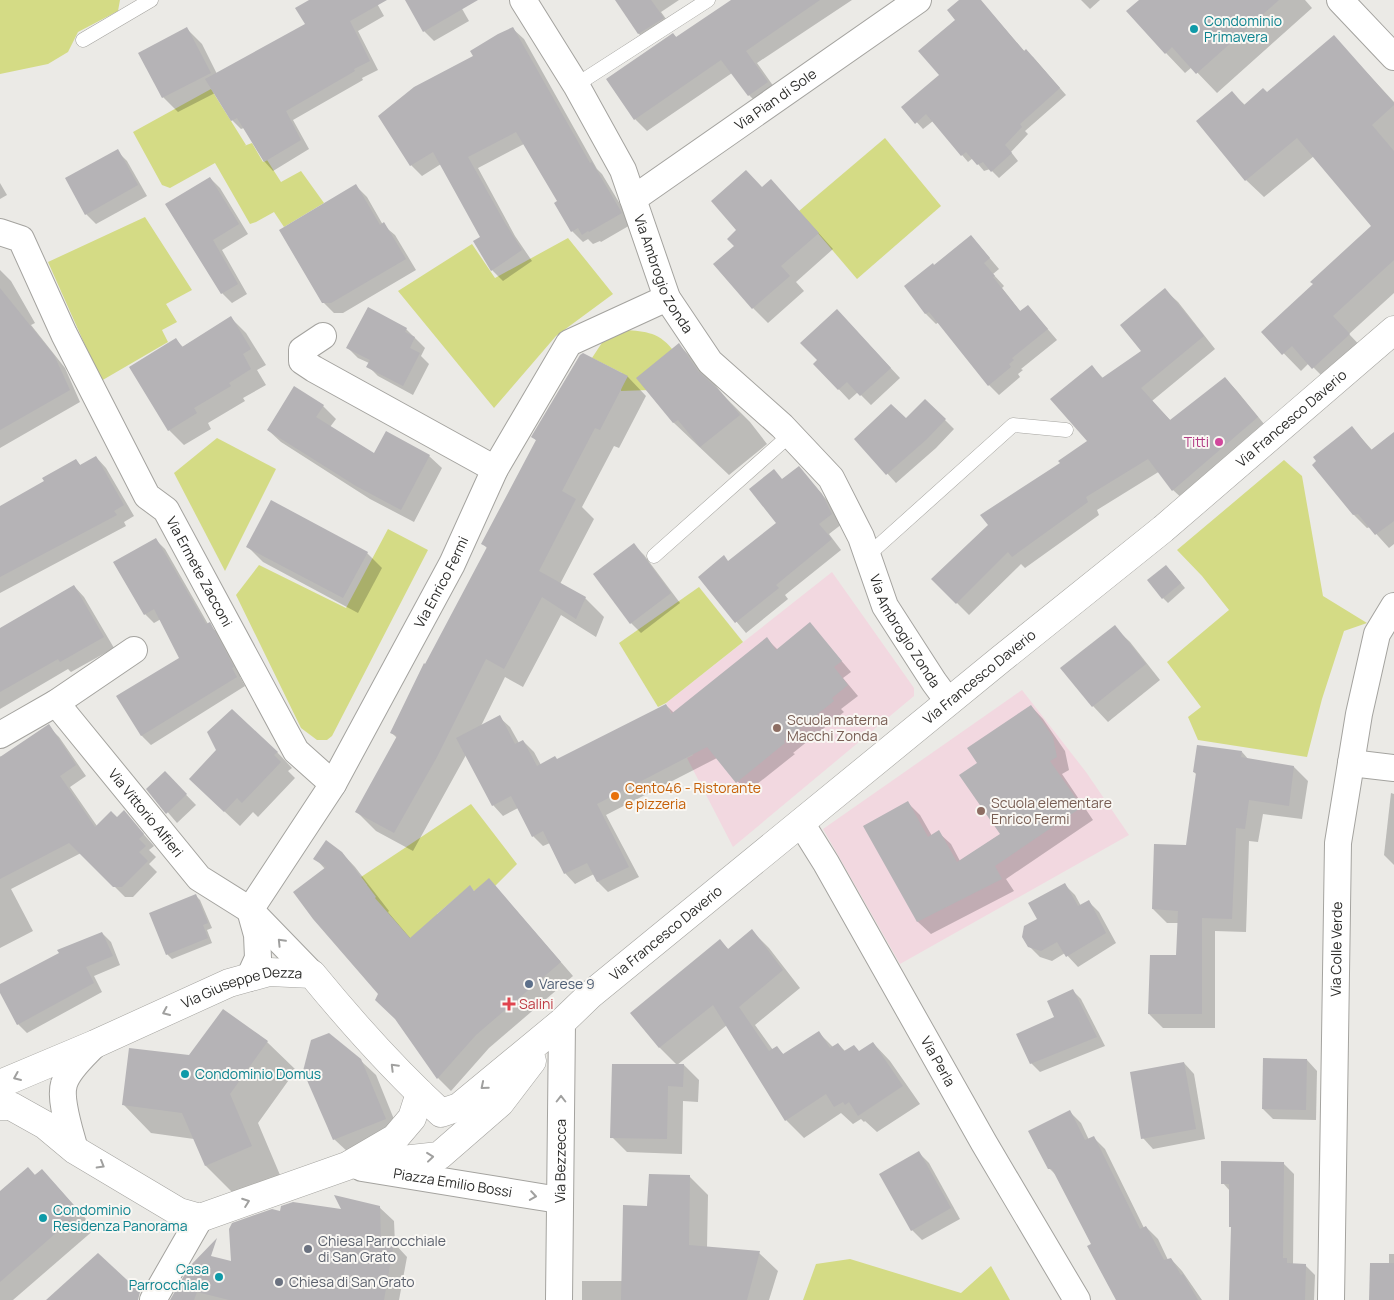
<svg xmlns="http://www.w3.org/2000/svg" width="1394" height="1300" viewBox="0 0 1394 1300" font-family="Manrope,sans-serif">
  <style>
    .commercial { fill: #f2d8e0 }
    .green { fill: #d4db85 }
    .shadow { fill: #0003 }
    .building { fill: #b5b3b6 }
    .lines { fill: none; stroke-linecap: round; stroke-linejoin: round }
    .service-casing { stroke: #a4a39f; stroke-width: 15 }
    .minor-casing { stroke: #a4a39f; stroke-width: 28 }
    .tertiary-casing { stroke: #a4a39f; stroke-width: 29 }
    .service { stroke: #fff; stroke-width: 14 }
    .minor { stroke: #fff; stroke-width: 26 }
    .tertiary { stroke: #fff; stroke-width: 28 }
    .oneway { stroke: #a0a09f }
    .culture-dot { fill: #0f9aa8; stroke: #f9f7f3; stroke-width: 2 }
    .hotel-dot { fill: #d1479c; stroke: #f9f7f3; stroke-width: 2 }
    .education-dot { fill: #8d6e63; stroke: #f9f7f3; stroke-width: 2 }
    .food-dot { fill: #e8710a; stroke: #f9f7f3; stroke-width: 2 }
    .service-dot { fill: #5c6f8a; stroke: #f9f7f3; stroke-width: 2 }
    .health-dot { fill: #e0444e; stroke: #f9f7f3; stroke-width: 2 }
    .worship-dot { fill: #6b7280; stroke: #f9f7f3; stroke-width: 2 }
    .labels { text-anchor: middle; stroke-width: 4; stroke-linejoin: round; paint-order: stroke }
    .culture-label { font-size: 14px; fill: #0d838f; stroke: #f9f7f3; text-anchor: start }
    .street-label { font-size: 14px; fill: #2c2c2a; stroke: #f9f7f3 }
    .hotel-label { font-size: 14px; fill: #b23c85; stroke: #f9f7f3; text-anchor: end }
    .education-label { font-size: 14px; fill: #785e54; stroke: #f9f7f3; text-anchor: start }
    .food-label { font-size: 14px; fill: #c56008; stroke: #f9f7f3; text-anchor: start }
    .service-label { font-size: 14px; fill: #4e5e75; stroke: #f9f7f3; text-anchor: start }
    .health-label { font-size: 14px; fill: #be3a42; stroke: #f9f7f3; text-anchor: start }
    .worship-label { font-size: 14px; fill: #5b616d; stroke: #f9f7f3; text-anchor: start }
  </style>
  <rect width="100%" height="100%" fill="#ebeae6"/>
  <g class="commercial">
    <polygon points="832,572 914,688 914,696 733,847 687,758 693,755 666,703"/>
    <polygon points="1022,690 1086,772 1129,835 900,964 823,829"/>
  </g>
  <g class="green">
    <polygon points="0,0 120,0 118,11 78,32 68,52 48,64 0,74"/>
    <polygon points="211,89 246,145 244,146 252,143 263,162 267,160 281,182 301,171 324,203 284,227 274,212 256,222 250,224 215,163 170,188 162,185 133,132"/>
    <polygon points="885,138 941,206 857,279 799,211"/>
    <polygon points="145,217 192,290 166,304 177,322 162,330 168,342 101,381 48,262"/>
    <polygon points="568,238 613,294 556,336 494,408 398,291 472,244 495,278"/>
    <path d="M621 330C642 331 658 331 672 349L649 390 621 391 622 373 592 358 607 335Z"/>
    <polygon points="217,438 276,469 225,571 174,473"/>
    <polygon points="1284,460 1302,476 1323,596 1367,623 1344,631 1322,699 1307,757 1198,740 1188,717 1201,707 1167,662 1229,610 1202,576 1177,550"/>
    <polygon points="388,529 428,550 332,736 327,740 317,740 301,728 236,595 259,565 346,608"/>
    <polygon points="699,587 743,642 666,703 658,707 619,643"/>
    <polygon points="471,804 517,864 495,886 474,891 470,886 437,914 456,936 444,999 363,888 367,885 361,877"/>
    <polygon points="850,1259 961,1293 991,1266 1010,1300 803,1300 816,1264"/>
  </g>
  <g class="shadow">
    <polygon points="312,0 375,0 384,16 358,31 378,70 362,78 363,80 293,120 309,149 273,171 265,162 244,128 241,129 232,120 215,93 178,112 163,97 186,28 202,44 217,74 307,24"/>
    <polygon points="406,0 457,0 469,21 434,41 424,31"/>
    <polygon points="616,0 679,0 661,12 674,30 651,45 639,34"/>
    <polygon points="734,0 852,0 757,63 779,94 761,107 749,95 732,73 647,131 635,119 608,79 673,34 677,38"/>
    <polygon points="961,0 980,0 1025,52 1033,57 1066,95 1025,131 1028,134 1011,152 1018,161 999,178 990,169 984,171 973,158 968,162 933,121 923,129 903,107 941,75 957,20"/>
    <polygon points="1081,0 1100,0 1090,9"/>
    <polygon points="1141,0 1305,0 1312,8 1217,93 1192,67 1185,73 1166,53"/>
    <polygon points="513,29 524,39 597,169 602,174 632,224 601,242 600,241 593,244 588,239 583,242 572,231 559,202 524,144 478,168 515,236 532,261 503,281 492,270 482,238 441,164 422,176 411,165 474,56"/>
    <polygon points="1334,37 1394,102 1394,293 1349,334 1367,353 1331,385 1309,363 1301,371 1263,332 1314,284 1373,226 1314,156 1264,197 1246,180 1232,93 1245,105 1267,94"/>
    <polygon points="117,151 127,161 147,196 96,224 86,214"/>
    <polygon points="210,178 220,188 248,234 222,250 247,294 232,303 222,293 167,204"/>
    <polygon points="771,180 833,249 796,282 804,291 768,323 753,308 735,246 738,230 762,188"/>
    <polygon points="0,183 7,195 0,199"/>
    <polygon points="356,186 367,197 383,225 395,235 416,270 343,313 334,313 323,302"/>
    <polygon points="971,236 999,269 993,274 1004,286 1002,288 1021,312 1028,306 1057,340 1021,369 1023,370 1018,374 1020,377 999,395 989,385 939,322 936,324 926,314 905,286 934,266"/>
    <polygon points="0,270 11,281 35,323 31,325 65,368 80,402 0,448"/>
    <polygon points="1165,290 1178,302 1215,349 1152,401 1171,421 1225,378 1237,391 1269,430 1186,502 1173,490 1160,471 1097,510 1099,515 1025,568 1021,564 969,615 933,579 1062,464 1089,442 1092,367 1104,379 1143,351"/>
    <polygon points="231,318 246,333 266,365 257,370 266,385 243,398 245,401 208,423 211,429 184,445 169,430 176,340 183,347"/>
    <polygon points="847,321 900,378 871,405 858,392 849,400 815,364"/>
    <polygon points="406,329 425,348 421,356 429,364 413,395 378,376 368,366 369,363 358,358 348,348"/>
    <polygon points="679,345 707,373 722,394 750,422 767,444 729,475 674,423 638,378"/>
    <polygon points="583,354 628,377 646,396 619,448 614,446 582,507 594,519 560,584 585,598 604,617 596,637 561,615 523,687 505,677 481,726 499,717 510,727 519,743 523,741 534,752 541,765 557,760 666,705 674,713 767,639 778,650 810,624 851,672 843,678 858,696 841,709 844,712 793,753 795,754 747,792 717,758 606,815 639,877 608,892 598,882 594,874 575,884 565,873 550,843 543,846 533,836 518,808 503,816 493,805 466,755 413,851 376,831 357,812 397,738 391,732 488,549 483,544 537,441 533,437"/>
    <polygon points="925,400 954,429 936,448 896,483 856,439 906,420"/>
    <polygon points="323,406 336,419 330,427 375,455 429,456 442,468 414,522 370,499 281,442 268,430"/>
    <polygon points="1352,428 1373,451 1394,433 1394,544 1389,548 1370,527 1367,528 1354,515"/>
    <polygon points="96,457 106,468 134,516 124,522 126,526 0,593 0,508 45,482 76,460 81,466"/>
    <polygon points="799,468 832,506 842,524 829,534 841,550 785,595 788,599 746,633 699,577 729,562 778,523 783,480"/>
    <polygon points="156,540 165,549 208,624 218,633 242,676 240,677 245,686 151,745 142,736 118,697 181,658 161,619 154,623 145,614"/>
    <polygon points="634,545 644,555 680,603 641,633 631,623"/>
    <polygon points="248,547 367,553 382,568 358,613 263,562"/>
    <polygon points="1171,571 1185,588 1168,603 1163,598"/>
    <polygon points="74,586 84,597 114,648 71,672 68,669 0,709 0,629"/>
    <polygon points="1114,627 1130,642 1160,680 1108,722 1093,706 1062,668"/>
    <polygon points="1031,706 1043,719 1065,751 1069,770 1062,774 1093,820 1006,879 1014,891 931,934 918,922 864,826 908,803 920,815 932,836 938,832 951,844 960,861 1001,834 979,763"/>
    <polygon points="48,726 59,737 86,776 70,787 97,826 117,818 124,812 154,846 149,850 156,857 149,864 157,872 133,897 125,897 81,853 11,889 33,931 0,948 0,756 2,758"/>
    <polygon points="277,752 292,768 288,771 295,778 258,817 253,812 240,826 206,794"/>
    <polygon points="1242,752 1249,760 1294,767 1308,781 1302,819 1263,814 1258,842 1249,841 1246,932 1215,931 1215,1028 1163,1028 1149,1014 1177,956 1179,923 1167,923 1153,909 1187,847 1197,775 1194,772"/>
    <polygon points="165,773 196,805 177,823 148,789"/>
    <polygon points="1391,793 1394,794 1394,865 1384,855"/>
    <polygon points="342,853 355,867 389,911 388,912 411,939 475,892 501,893 573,976 489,1048 451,1091 438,1078 380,994 325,869 315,858"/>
    <polygon points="1065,885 1075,895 1081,906 1089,902 1099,912 1116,943 1078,967 1065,953 1052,961 1040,957 1029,946 1039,920"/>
    <polygon points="195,895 200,900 212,928 207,930 212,943 172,959 167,954"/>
    <polygon points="752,931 769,948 800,988 755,1025 773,1050 776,1047 784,1055 819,1033 833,1047 838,1044 846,1052 860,1052 873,1043 890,1061 920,1104 877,1132 865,1121 864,1122 861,1119 853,1124 841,1113 804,1138 786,1120 727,1025 677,1065 684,1065 699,1080 698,1102 683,1101 682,1154 627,1152 612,1137 677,1065 660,1048 632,1013 720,941 729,950"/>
    <polygon points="102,933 111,942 120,965 94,976 102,992 27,1033 18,1024 0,990 0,986"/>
    <polygon points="1072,990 1081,999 1105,1046 1040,1072 1031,1063"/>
    <polygon points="267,1042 296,1070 258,1123 280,1175 234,1194 206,1166 194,1139 151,1133 123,1104 190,1056"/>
    <polygon points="360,1060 376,1075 400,1134 350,1154 334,1139"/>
    <polygon points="1307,1060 1317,1071 1316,1120 1273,1119 1263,1109"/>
    <polygon points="1184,1063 1194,1074 1205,1139 1153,1149 1143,1138"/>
    <polygon points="1070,1112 1081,1123 1089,1140 1094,1138 1105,1149 1144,1228 1146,1227 1158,1239 1168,1260 1171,1259 1182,1271 1202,1300 1124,1300 1093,1245 1058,1177 1049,1168"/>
    <polygon points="919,1153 929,1163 960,1219 922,1240 912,1230"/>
    <polygon points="1284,1164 1294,1174 1293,1265 1305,1265 1315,1275 1314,1300 1230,1300 1232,1228 1230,1226 1230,1191 1223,1183"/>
    <polygon points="42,1170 95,1229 13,1300 0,1300 0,1199"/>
    <polygon points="690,1177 708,1195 707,1248 759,1253 778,1271 769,1300 582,1300 582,1281 622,1281"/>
    <polygon points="379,1207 394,1221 395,1244 407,1257 399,1300 172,1300 232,1263 281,1212 343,1211"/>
    <polygon points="1389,1254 1394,1254 1394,1300 1370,1300 1389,1264"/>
  </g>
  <g class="building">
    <polygon points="309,0 387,0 350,21 370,61 354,69 355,71 286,111 301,140 264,162 237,118 231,121 205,79 305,24 295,8"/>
    <polygon points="405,0 478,0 423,32"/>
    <polygon points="615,0 651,0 664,18 638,34"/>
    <polygon points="731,0 820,0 746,51 768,82 748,96 721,60 634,120 606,79 673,33 676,37"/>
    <polygon points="959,0 981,0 1024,51 1026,49 1060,88 1020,124 1022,127 1005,145 1012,153 991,172 983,162 977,165 966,152 961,156 926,114 915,124 901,107 939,75 918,51 955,20 947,10"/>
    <polygon points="1139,0 1279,0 1196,74 1172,47 1165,54 1126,11"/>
    <polygon points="187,27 211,73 162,98 138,53"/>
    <polygon points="513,27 590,163 592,162 622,213 589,232 588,231 582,235 578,228 571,232 554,203 557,201 516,132 468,157 505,223 522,250 491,271 473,241 480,237 433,152 410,166 378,116 414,87 473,56 470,51 498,34"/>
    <polygon points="1334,35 1394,103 1394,105 1372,125 1394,151 1394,260 1333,316 1350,334 1312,369 1292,346 1282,355 1261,332 1313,284 1310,282 1371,226 1297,138 1245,181 1196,121 1232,91 1244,105 1263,88 1267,92"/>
    <polygon points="118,149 138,185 85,215 65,178"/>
    <polygon points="746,170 762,187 771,179 819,233 781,266 790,276 752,309 713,264 734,246 727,239 736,230 711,201"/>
    <polygon points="210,177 239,224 213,240 238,284 221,294 165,204"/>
    <polygon points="356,184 380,225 384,222 406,259 331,303 322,303 279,230"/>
    <polygon points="971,235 990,258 984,263 995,276 993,277 1020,311 1028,305 1048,329 1012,358 1014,360 1009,364 1011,367 988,386 929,312 925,314 904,286 933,263 934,265"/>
    <polygon points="0,288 54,355 70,390 0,430"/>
    <polygon points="1165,288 1204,336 1141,388 1170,420 1225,377 1258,417 1172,491 1148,459 1086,497 1088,502 1012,557 1008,552 956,604 931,579 988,525 980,515 1060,463 1058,461 1087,441 1050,399 1092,365 1102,378 1141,351 1120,325"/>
    <polygon points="368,307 407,328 405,332 415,337 410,348 420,353 403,386 366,367 370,360 346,348"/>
    <polygon points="837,309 891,368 860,396 847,382 838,390 813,364 817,360 800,343"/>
    <polygon points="231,316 251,349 243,354 251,369 229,383 231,386 194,408 197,413 168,431 129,367 176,338 182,347"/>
    <polygon points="679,343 698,371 721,392 740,415 700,447 678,420 673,423 636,378"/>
    <polygon points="583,353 628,376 600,430 595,428 562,491 576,499 539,571 586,597 576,619 542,597 504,669 486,659 437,757 394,833 355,812 397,736 390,733 424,663 425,664 487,547 481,544 536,440 531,437 580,355"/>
    <polygon points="294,386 324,405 316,417 374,453 386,431 430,455 401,510 356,486 267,430"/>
    <polygon points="925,399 946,419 927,439 886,475 854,439 891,404 906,418"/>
    <polygon points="1352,426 1371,450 1394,432 1394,521 1375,535 1358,514 1353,515 1312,465 1316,461 1313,457"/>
    <polygon points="96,456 124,505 114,511 117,515 0,577 0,506 44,481 42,478 76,459 80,465"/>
    <polygon points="799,466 822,494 832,514 819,524 832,539 776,585 779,588 735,623 698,577 724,555 728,561 776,523 749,489 774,469 782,479"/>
    <polygon points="271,500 368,552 343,598 246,547"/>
    <polygon points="156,538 206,624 210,622 234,667 232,668 237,677 141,736 116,696 179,658 154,609 144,615 113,562"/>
    <polygon points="634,543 671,593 630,624 593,574"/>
    <polygon points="1166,565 1181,583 1162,599 1147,580"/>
    <polygon points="74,585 104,637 60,662 58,659 0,692 0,628"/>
    <polygon points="810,622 842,661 834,667 848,685 832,698 834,701 784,741 785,743 736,783 707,747 597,804 629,867 597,882 587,863 564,874 543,831 532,837 511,796 492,806 456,738 500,715 515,744 523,740 537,766 555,756 557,759 666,704 671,714 767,637 776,650"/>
    <polygon points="1115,625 1146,664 1092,707 1060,668"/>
    <polygon points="1031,705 1053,737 1057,757 1050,761 1082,807 995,866 1002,879 917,922 863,826 908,801 928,837 939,830 957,862 1000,834 959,775 977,763 967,748"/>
    <polygon points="232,709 278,752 274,755 281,762 242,803 237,798 224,812 189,779 216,750 207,732"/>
    <polygon points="49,724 76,765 60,776 95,827 111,811 117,817 124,810 144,834 139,839 146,846 139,852 148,861 122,887 113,887 69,843 0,879 0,757"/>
    <polygon points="1197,745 1242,751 1241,757 1294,766 1289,806 1249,800 1245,829 1236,828 1232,919 1202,918 1202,1014 1148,1014 1150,955 1176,955 1178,911 1152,909 1154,844 1186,845 1196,773 1193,772"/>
    <polygon points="165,771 187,794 166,814 146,789"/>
    <polygon points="326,840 342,852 376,897 375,898 410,938 470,885 474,891 489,878 561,962 476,1035 437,1079 395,1019 375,1000 378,994 313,919 293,892 326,867 313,859"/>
    <polygon points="1065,883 1078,906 1089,900 1106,933 1066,957 1057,942 1041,951 1028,947 1022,937 1024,926 1037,919 1028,903"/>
    <polygon points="196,894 208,923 203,925 208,938 166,955 149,913"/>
    <polygon points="752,929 783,970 739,1007 769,1051 777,1046 783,1054 819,1031 830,1048 838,1043 844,1051 854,1045 859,1051 873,1042 903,1086 858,1116 849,1102 845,1105 843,1102 834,1107 826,1094 785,1121 713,1005 659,1048 630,1013 720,939 728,949"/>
    <polygon points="102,932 113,956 86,967 94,983 17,1025 0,993 0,984 59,953 57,950"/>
    <polygon points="1073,989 1097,1037 1030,1064 1016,1034 1054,1017 1047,1001"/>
    <polygon points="223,1009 268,1041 230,1094 252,1146 205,1166 182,1113 122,1105 129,1048 189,1055"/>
    <polygon points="329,1033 361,1059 386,1119 333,1140 303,1071 311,1040"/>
    <polygon points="1263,1058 1307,1059 1306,1110 1262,1109"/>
    <polygon points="1184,1062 1196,1129 1141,1139 1130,1072"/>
    <polygon points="612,1064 684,1064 683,1087 668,1086 667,1139 610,1138"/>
    <polygon points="1070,1110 1085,1140 1094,1136 1140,1229 1146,1226 1164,1260 1171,1258 1181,1275 1183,1274 1198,1300 1116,1300 1087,1246 1091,1244 1052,1169 1048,1169 1028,1131"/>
    <polygon points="919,1151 951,1208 911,1231 879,1174"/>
    <polygon points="1221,1161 1284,1162 1283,1258 1287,1258 1287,1263 1306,1264 1305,1300 1229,1300 1231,1227 1229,1227 1229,1184 1221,1184"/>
    <polygon points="28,1167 35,1175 42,1169 80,1212 0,1282 0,1191"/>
    <polygon points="649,1174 690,1175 689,1245 760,1251 747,1300 621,1300 623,1205 647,1206"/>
    <polygon points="334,1195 380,1206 381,1240 394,1242 384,1300 229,1300 197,1292 194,1300 170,1300 189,1267 217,1238 211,1256 231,1261 229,1229 232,1223 272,1209 280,1211 281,1206 293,1202 341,1209"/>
    <polygon points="98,1253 140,1292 138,1300 46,1300"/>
    <polygon points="1370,1263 1394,1263 1394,1300 1369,1300"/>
  </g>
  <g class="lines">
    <defs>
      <g id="service">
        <polyline points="83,40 151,0"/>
        <polyline points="576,85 708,0"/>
        <polyline points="654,556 790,435"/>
        <polyline points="867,556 1013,425 1066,430"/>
      </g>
      <g id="minor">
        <path id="s1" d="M523 0 576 85 623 170 667 298 710 362 782 426 831 478 861 537 885 606 934 682 948 701"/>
        <polyline points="1340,0 1394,57"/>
        <path id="s2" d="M633 199 918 0"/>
        <path id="s3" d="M0 232 21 239 64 334 147 496 166 510 296 751 333 784"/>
        <polyline points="323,336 302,350 302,361 314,369 495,469"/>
        <path id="s4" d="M56 703 199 878 250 910 312 974"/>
        <polyline points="0,735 56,703 134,650"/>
        <polyline points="1351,763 1394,768"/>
        <path id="s5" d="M801 823 826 863 984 1143 1077 1300"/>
        <path id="s6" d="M250 910 333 784 452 564 495 469 569 343 667 298"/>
        <polyline points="249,978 258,958 257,935 250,910"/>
        <path d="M75 1150C71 1134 59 1100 64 1084 68 1069 85 1055 95 1044"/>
        <path id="s7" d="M362 1168 559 1200"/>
        <polyline points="153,1300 200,1218"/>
        <path id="s8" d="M559 1300 562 1022"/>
        <path id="s9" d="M1331 1300 1338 843 1359 714 1377 634 1394 606"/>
      </g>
      <g id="tertiary">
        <path id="s10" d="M0 1084 95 1044 229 983 269 972 312 974C353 1024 393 1069 441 1113L459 1107 562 1022 590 995 1001 659 1163 529 1394 330"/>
        <polyline points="0,1106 11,1106 45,1125 75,1150 179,1212 200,1218 347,1166 395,1138 412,1118 420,1093"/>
        <polyline points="356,1165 439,1156 500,1103 532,1061"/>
      </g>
    </defs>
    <use href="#service" class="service-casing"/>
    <use href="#minor" class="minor-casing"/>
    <use href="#tertiary" class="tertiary-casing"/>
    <use href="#service" class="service"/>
    <use href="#minor" class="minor"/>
    <use href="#tertiary" class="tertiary"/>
  </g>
  <defs><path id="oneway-chevron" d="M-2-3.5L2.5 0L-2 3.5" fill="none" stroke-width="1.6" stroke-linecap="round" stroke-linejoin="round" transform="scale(1.25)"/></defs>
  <g class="oneway">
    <use href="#oneway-chevron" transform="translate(281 942) rotate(-134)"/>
    <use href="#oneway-chevron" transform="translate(166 1012) rotate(156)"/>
    <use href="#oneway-chevron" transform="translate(394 1067) rotate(-135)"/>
    <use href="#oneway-chevron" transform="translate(17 1077) rotate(157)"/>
    <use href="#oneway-chevron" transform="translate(484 1086) rotate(140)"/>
    <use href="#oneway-chevron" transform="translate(561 1099) rotate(-90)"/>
    <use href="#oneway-chevron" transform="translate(430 1157) rotate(-6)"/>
    <use href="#oneway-chevron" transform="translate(101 1165) rotate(30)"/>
    <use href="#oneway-chevron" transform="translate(533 1196) rotate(9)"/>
    <use href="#oneway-chevron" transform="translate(246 1202) rotate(-20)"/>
  </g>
  <g class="culture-dot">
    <circle cx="1194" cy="29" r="5"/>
    <circle cx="185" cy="1074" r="5"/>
    <circle cx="43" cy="1218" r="5"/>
    <circle cx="219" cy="1277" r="5"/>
  </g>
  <circle class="hotel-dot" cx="1219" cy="442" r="5"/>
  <g class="education-dot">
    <circle cx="777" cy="728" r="5"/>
    <circle cx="981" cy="811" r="5"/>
  </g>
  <circle class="food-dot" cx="615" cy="796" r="5"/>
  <circle class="service-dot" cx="529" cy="984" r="5"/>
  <path class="health-dot" d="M506.5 996.5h5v5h5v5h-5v5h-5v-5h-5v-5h5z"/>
  <g class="worship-dot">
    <circle cx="308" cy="1249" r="5"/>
    <circle cx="279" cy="1282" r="5"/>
  </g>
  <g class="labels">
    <g class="culture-label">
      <text x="1204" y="26">Condominio<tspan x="1204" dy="16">Primavera</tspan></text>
      <text x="195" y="1079">Condominio Domus</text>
      <text x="53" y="1215">Condominio<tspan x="53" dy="16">Residenza Panorama</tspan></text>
      <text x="209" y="1274" text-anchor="end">Casa<tspan x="209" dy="16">Parrocchiale</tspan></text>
    </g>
    <g class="street-label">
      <text dy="5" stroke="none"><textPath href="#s2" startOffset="174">Via Pian di Sole</textPath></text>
      <text dy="5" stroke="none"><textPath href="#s1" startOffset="309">Via Ambrogio Zonda</textPath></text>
      <text dy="5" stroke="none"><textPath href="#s10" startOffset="1624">Via Francesco Daverio</textPath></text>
      <text dy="5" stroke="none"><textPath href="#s3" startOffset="402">Via Ermete Zacconi</textPath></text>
      <text dy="5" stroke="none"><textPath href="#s6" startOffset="380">Via Enrico Fermi</textPath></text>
      <text dy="5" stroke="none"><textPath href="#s1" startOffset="748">Via Ambrogio Zonda</textPath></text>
      <text dy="5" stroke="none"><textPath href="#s10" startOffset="1219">Via Francesco Daverio</textPath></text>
      <text dy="5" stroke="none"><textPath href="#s4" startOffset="142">Via Vittorio Alfieri</textPath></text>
      <text dy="5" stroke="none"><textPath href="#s10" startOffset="814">Via Francesco Daverio</textPath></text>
      <text dy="5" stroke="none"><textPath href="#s9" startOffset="351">Via Colle Verde</textPath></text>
      <text dy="5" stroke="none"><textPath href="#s10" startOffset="262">Via Giuseppe Dezza</textPath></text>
      <text dy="5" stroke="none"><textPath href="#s5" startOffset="275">Via Perla</textPath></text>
      <text dy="5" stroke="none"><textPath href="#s8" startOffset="139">Via Bezzecca</textPath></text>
      <text dy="5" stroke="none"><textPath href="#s7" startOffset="92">Piazza Emilio Bossi</textPath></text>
    </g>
    <g class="hotel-label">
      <text x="1209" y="447">Titti</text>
    </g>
    <g class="education-label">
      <text x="787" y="725">Scuola materna<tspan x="787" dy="16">Macchi Zonda</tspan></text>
      <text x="991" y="808">Scuola elementare<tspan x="991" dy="16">Enrico Fermi</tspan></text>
    </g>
    <g class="food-label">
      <text x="625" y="793">Cento46 - Ristorante<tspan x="625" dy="16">e pizzeria</tspan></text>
    </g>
    <g class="service-label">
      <text x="539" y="989">Varese 9</text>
    </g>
    <g class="health-label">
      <text x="519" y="1009">Salini</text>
    </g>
    <g class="worship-label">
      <text x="318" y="1246">Chiesa Parrocchiale<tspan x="318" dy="16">di San Grato</tspan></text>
      <text x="289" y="1287">Chiesa di San Grato</text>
    </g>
  </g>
</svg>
